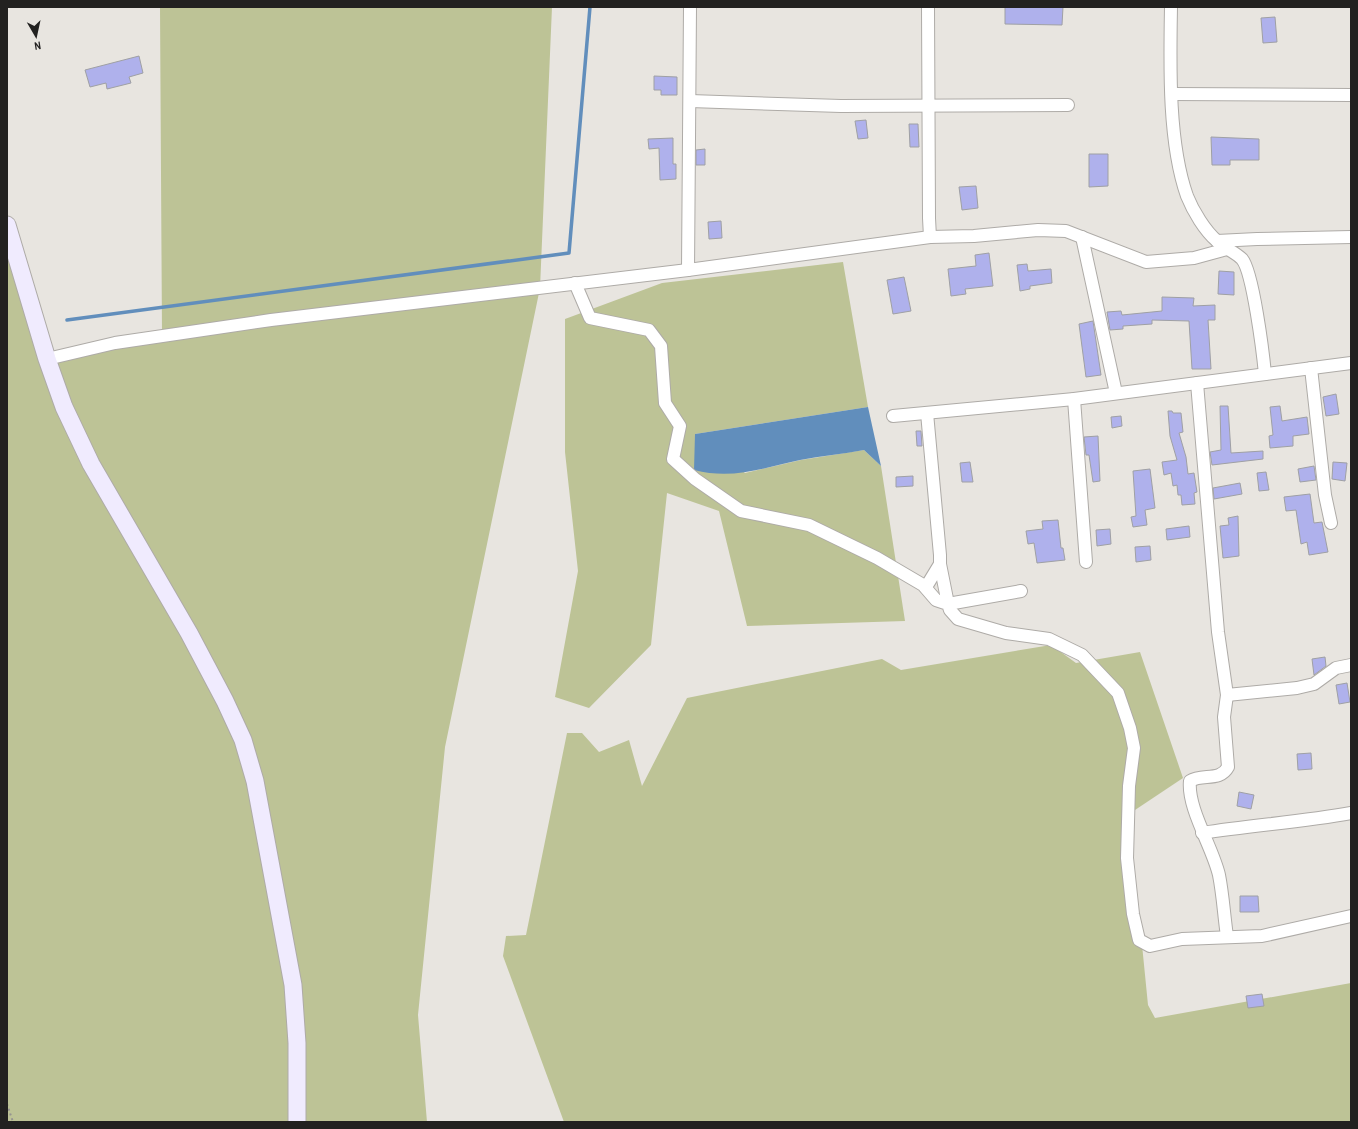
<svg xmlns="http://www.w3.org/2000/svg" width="1358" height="1129" viewBox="0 0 1358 1129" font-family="'Archivo Narrow',sans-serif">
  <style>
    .green { fill: #bdc396 }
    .water { fill: #618ebc }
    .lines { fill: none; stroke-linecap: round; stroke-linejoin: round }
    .stream { stroke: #618ebc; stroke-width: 3.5 }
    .building { fill: #afb1ec; stroke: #9fa0a4 }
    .minor-casing { stroke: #aeaba7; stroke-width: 14 }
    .secondary-casing { stroke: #aeaba7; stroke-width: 19 }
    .path { stroke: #969491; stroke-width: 2; stroke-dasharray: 2 3; stroke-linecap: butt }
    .minor { stroke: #fff; stroke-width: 12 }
    .secondary { stroke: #f0ebfe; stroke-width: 17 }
  </style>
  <rect width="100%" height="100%" fill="#e8e5e0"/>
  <g class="green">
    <polygon points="160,7 552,7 540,288 445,747 418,1015 427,1122 7,1122 7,225 47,359 162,336"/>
    <polygon points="843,262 868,407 695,434 745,473 801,460 864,450 881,466 905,621 747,626 719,511 667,493 651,645 589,708 555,697 578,571 565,452 565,319 662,283"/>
    <polygon points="1051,645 1076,663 1140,652 1183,778 1129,814 1148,1005 1155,1018 1351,983 1351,1122 564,1122 503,956 506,936 526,935 567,733 582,733 599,752 629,740 642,786 687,698 882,659 901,670"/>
  </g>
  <path class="water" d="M868 407 881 466 864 450C843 454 821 456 800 460 762 468 733 480 694 470L695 434Z"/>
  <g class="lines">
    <polyline class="stream" points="67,320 569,253 590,7"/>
  </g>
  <g class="building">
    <polygon points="1005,7 1063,7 1062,25 1005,24"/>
    <polygon points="1275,17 1277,42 1263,43 1261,18"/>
    <polygon points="139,56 143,73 129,77 131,83 107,89 106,83 90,87 85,70"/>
    <polygon points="654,76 677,77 677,95 661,95 661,90 654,90"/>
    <polygon points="866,120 868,138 858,139 855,121"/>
    <polygon points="909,124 918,124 919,147 910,147"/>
    <polygon points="1211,137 1259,139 1259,160 1230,160 1230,165 1212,165"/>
    <polygon points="673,138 673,164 676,164 676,179 660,180 659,148 649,149 648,139"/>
    <polygon points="705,149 705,165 696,165 696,150"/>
    <polygon points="1089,154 1108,154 1108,186 1089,187"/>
    <polygon points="976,186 978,208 962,210 959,187"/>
    <polygon points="721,221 722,238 709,239 708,222"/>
    <polygon points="989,253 993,286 965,289 966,294 951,296 948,269 976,266 975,255"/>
    <polygon points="1027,264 1028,271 1051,269 1052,283 1030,286 1030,289 1020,291 1017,265"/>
    <polygon points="1219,271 1234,272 1234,295 1218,294"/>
    <polygon points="904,277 911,311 893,314 887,280"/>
    <polygon points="1162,297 1194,298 1193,306 1215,305 1215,320 1208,320 1211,369 1192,369 1189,321 1152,320 1152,324 1123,326 1123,329 1110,330 1107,312 1121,311 1122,315 1162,311"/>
    <polygon points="1093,321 1101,375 1086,377 1079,324"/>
    <polygon points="1336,394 1339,414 1326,416 1323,397"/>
    <polygon points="1220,406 1228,406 1231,453 1263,451 1263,459 1212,465 1210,452 1221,450"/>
    <polygon points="1280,406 1282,421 1307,417 1309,434 1293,436 1293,446 1270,448 1269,436 1273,435 1270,407"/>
    <polygon points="1168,411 1172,411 1173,413 1181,413 1183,432 1179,433 1186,457 1188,474 1194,473 1197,492 1194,493 1195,504 1182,505 1181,495 1178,495 1177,485 1173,486 1171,473 1164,475 1162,462 1177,460 1170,436"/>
    <polygon points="1121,416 1122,426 1112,428 1111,417"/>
    <polygon points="916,431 921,431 922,446 917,446"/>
    <polygon points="1098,436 1100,481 1093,482 1089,455 1086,455 1084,437"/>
    <polygon points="970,462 973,482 962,482 960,463"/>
    <polygon points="1333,462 1347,463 1345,481 1332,479"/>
    <polygon points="1314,466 1316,480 1300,482 1298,469"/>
    <polygon points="1150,469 1155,508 1145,510 1147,525 1133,527 1131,517 1136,516 1133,471"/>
    <polygon points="1266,472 1269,490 1259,491 1257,473"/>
    <polygon points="913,476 913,486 896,487 896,477"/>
    <polygon points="1240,483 1242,494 1214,499 1213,488"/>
    <polygon points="1310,494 1314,523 1322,522 1328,552 1309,555 1307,542 1301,544 1296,510 1286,511 1284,497"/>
    <polygon points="1238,516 1239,556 1223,558 1220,526 1229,525 1228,518"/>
    <polygon points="1058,520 1061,548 1063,548 1065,560 1037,563 1034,543 1028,544 1026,531 1043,529 1042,521"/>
    <polygon points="1189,526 1190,537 1167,540 1166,529"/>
    <polygon points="1110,529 1111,544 1097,546 1096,530"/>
    <polygon points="1150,546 1151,560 1136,562 1135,547"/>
    <polygon points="1325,657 1326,666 1314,675 1312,659"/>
    <polygon points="1347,683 1350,702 1339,704 1336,685"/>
    <polygon points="1311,753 1312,769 1298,770 1297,754"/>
    <polygon points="1239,792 1254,795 1251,809 1237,806"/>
    <polygon points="1240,896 1258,896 1259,912 1240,912"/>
    <polygon points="1262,994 1264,1006 1248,1008 1246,996"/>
  </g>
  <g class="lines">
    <defs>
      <g id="minor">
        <polyline points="928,7 929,218 930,237"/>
        <path d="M1171 7C1170 65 1168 142 1187 196 1193 211 1205 231 1217 241 1224 248 1235 252 1242 259 1253 272 1263 353 1265 374"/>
        <polyline points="1172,94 1351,95"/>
        <polyline points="690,101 841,106 1068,105"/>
        <polyline points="1082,237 1116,393"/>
        <polyline points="1217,241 1257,239 1351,237"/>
        <polyline points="688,270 690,7"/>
        <polyline points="575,283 590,318 649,330 661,346 665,403 680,426 673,459 695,479 741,511 809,525 877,558 923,585 936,600 948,604 950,610 958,619 1006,633 1049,639 1082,655 1118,693 1130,728 1134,748 1129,786 1127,858 1133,914 1139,940 1150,946 1182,939 1262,936 1351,916"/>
        <polyline points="47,359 115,343 271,320 688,270 930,237 974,236 1038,230 1066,231 1146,262 1194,258 1227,249"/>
        <polyline points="1311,368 1325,495 1331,523"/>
        <path d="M1197 383 1218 632 1227 695 1224 717 1228 767C1220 782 1202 773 1190 781 1187 808 1213 848 1219 875 1223 895 1224 916 1227 936"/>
        <polyline points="1074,399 1086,562"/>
        <polyline points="893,416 1074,399 1351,363"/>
        <polyline points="940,564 948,604 1021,591"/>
        <polyline points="926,587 940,564 940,555 927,413"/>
        <polyline points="1227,695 1297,688 1314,684 1336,668 1351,665"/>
        <path d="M1202 833C1252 825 1302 822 1351 813"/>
      </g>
      <polyline id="secondary" points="7,225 47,359 64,407 91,464 189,633 225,701 243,740 255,781 293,985 297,1043 297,1122"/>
    </defs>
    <use href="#minor" class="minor-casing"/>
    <use href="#secondary" class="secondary-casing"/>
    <polyline class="path" points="7,1104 13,1122"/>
    <use href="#minor" class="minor"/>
    <use href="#secondary" class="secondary"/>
  </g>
  <rect width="1358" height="1129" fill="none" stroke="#222120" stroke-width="16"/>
  <g transform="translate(36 36) rotate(171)" stroke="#e8e5e0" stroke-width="3" paint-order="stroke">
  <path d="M0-3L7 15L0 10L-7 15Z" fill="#222120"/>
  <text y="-6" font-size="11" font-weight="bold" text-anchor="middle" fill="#222120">N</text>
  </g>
</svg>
